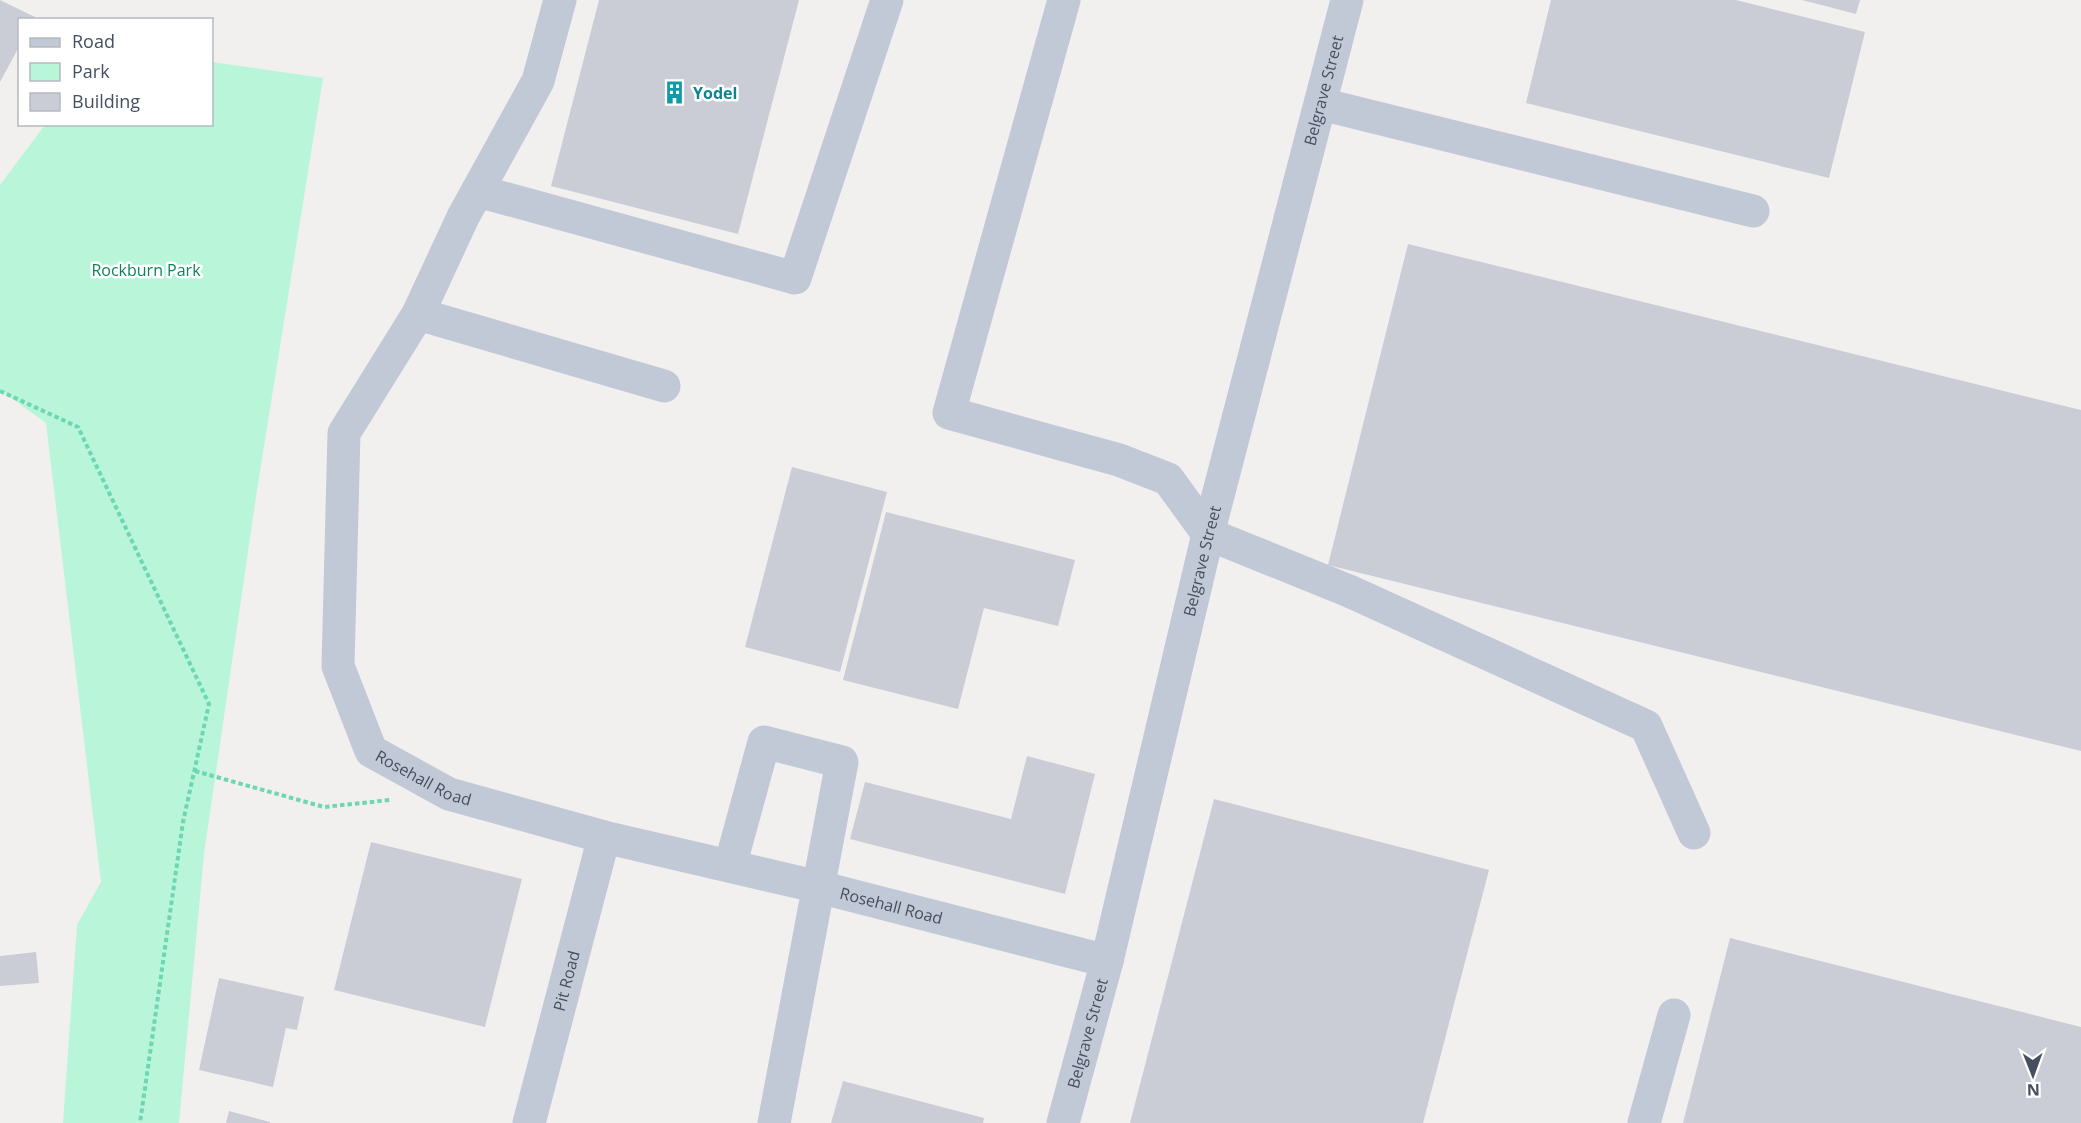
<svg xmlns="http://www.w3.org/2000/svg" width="2081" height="1123" viewBox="0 0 2081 1123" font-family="'Open Sans',sans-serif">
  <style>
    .green { fill: #b9f5d8 }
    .building { fill: #cbcdd6 }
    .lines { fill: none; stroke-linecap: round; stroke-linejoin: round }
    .path { stroke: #6cd7b2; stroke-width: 4; stroke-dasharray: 4.5 3; stroke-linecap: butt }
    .minor { stroke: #c1c9d6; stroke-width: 33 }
    .labels { text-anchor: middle; stroke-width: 5; stroke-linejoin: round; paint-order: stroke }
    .street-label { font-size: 16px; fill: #454f5f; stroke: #fff }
    .culture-label { font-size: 16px; font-weight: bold; fill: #0d838f; stroke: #fff; text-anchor: start }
    .park-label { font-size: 16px; fill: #0c8559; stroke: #fff }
  </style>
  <rect width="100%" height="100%" fill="#f2efef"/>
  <polygon class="green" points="212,62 323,78 257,490 204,854 179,1123 63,1123 77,925 101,882 46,423 0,390 0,185 45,125 212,124"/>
  <g class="building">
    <polygon points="0,0 35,17 34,20 20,20 20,45 0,82"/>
    <polygon points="599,0 799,0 738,234 551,186"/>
    <polygon points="1551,0 1736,0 1865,32 1829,178 1526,103"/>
    <polygon points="1802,0 1860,0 1856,14"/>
    <polygon points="1408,244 2081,410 2081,751 1328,565"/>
    <polygon points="792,467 887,492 840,672 745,647"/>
    <polygon points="886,512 1075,560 1058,626 984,608 958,709 843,680"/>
    <polygon points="1027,756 1095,774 1065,894 850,839 865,782 1011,819"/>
    <polygon points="1214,799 1489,870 1423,1123 1130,1123"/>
    <polygon points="371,842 522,879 485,1027 334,990"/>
    <polygon points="1730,938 2081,1027 2081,1123 1683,1123"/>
    <polygon points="36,952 39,983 0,986 0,956"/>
    <polygon points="219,978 304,997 297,1030 286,1028 273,1087 199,1070"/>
    <polygon points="843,1081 984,1118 983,1123 831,1123"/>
    <polygon points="229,1111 270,1122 270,1123 226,1123"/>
  </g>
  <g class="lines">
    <g class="path">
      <polyline points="0,391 78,427 209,704 183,822 140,1123"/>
      <polyline points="195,771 324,807 390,800"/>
    </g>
    <g class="minor">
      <polyline points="1064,0 949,413 1119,460 1168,479 1208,534 1349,591 1646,726 1694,833"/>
      <polyline points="1321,104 1753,211"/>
      <polyline points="478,191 795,278 887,0"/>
      <polyline points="418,314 463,217 538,81 560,0"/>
      <path id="s1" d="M664 386 418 314 344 433 338 666 371 751 449 794 604 837 819 887 1107 961"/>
      <polyline points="730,866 764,742 842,762 774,1123"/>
      <path id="s2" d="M529 1123 604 837"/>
      <path id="s3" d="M1063 1123 1107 961 1208 534 1347 0"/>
      <polyline points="1644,1123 1674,1015"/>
    </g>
  </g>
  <defs>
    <symbol id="building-bare" viewBox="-9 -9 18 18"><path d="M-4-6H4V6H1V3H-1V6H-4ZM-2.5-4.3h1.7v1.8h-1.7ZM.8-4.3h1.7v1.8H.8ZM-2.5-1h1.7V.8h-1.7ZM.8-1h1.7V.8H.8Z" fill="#0f9aa8" stroke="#fff" stroke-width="2.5" paint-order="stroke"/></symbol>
  </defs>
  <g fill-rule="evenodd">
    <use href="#building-bare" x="658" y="76" width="33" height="33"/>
  </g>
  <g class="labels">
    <g class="street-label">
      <text dy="6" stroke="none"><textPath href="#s3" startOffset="1065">Belgrave Street</textPath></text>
      <text dy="6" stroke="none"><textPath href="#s3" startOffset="579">Belgrave Street</textPath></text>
      <text dy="6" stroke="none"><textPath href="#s1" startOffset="780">Rosehall Road</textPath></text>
      <text dy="6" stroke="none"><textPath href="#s1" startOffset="1266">Rosehall Road</textPath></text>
      <text dy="6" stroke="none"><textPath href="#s2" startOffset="147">Pit Road</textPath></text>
      <text dy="6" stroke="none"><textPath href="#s3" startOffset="93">Belgrave Street</textPath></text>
    </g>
    <g class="culture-label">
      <text x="693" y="99">Yodel</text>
    </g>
    <g class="park-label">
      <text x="146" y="276">Rockburn Park</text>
    </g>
  </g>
  <rect x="18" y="18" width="195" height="108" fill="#ffffff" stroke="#b5b9bf" stroke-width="1.5"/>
  <rect x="30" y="38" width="30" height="9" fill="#c1c9d6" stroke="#b5b9bf" stroke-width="1.5"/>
  <text x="72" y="48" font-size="18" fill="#454f5f">Road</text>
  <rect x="30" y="63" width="30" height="18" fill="#b9f5d8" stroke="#b5b9bf" stroke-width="1.5"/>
  <text x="72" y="78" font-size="18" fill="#454f5f">Park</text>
  <rect x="30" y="93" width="30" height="18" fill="#cbcdd6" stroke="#b5b9bf" stroke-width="1.5"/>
  <text x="72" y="108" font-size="18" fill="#454f5f">Building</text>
  <g transform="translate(2033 1075) rotate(179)" stroke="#ffffff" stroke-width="4.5" paint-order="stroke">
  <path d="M0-4.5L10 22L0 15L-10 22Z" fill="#454f5f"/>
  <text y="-9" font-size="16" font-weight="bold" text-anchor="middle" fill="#454f5f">N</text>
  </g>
</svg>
